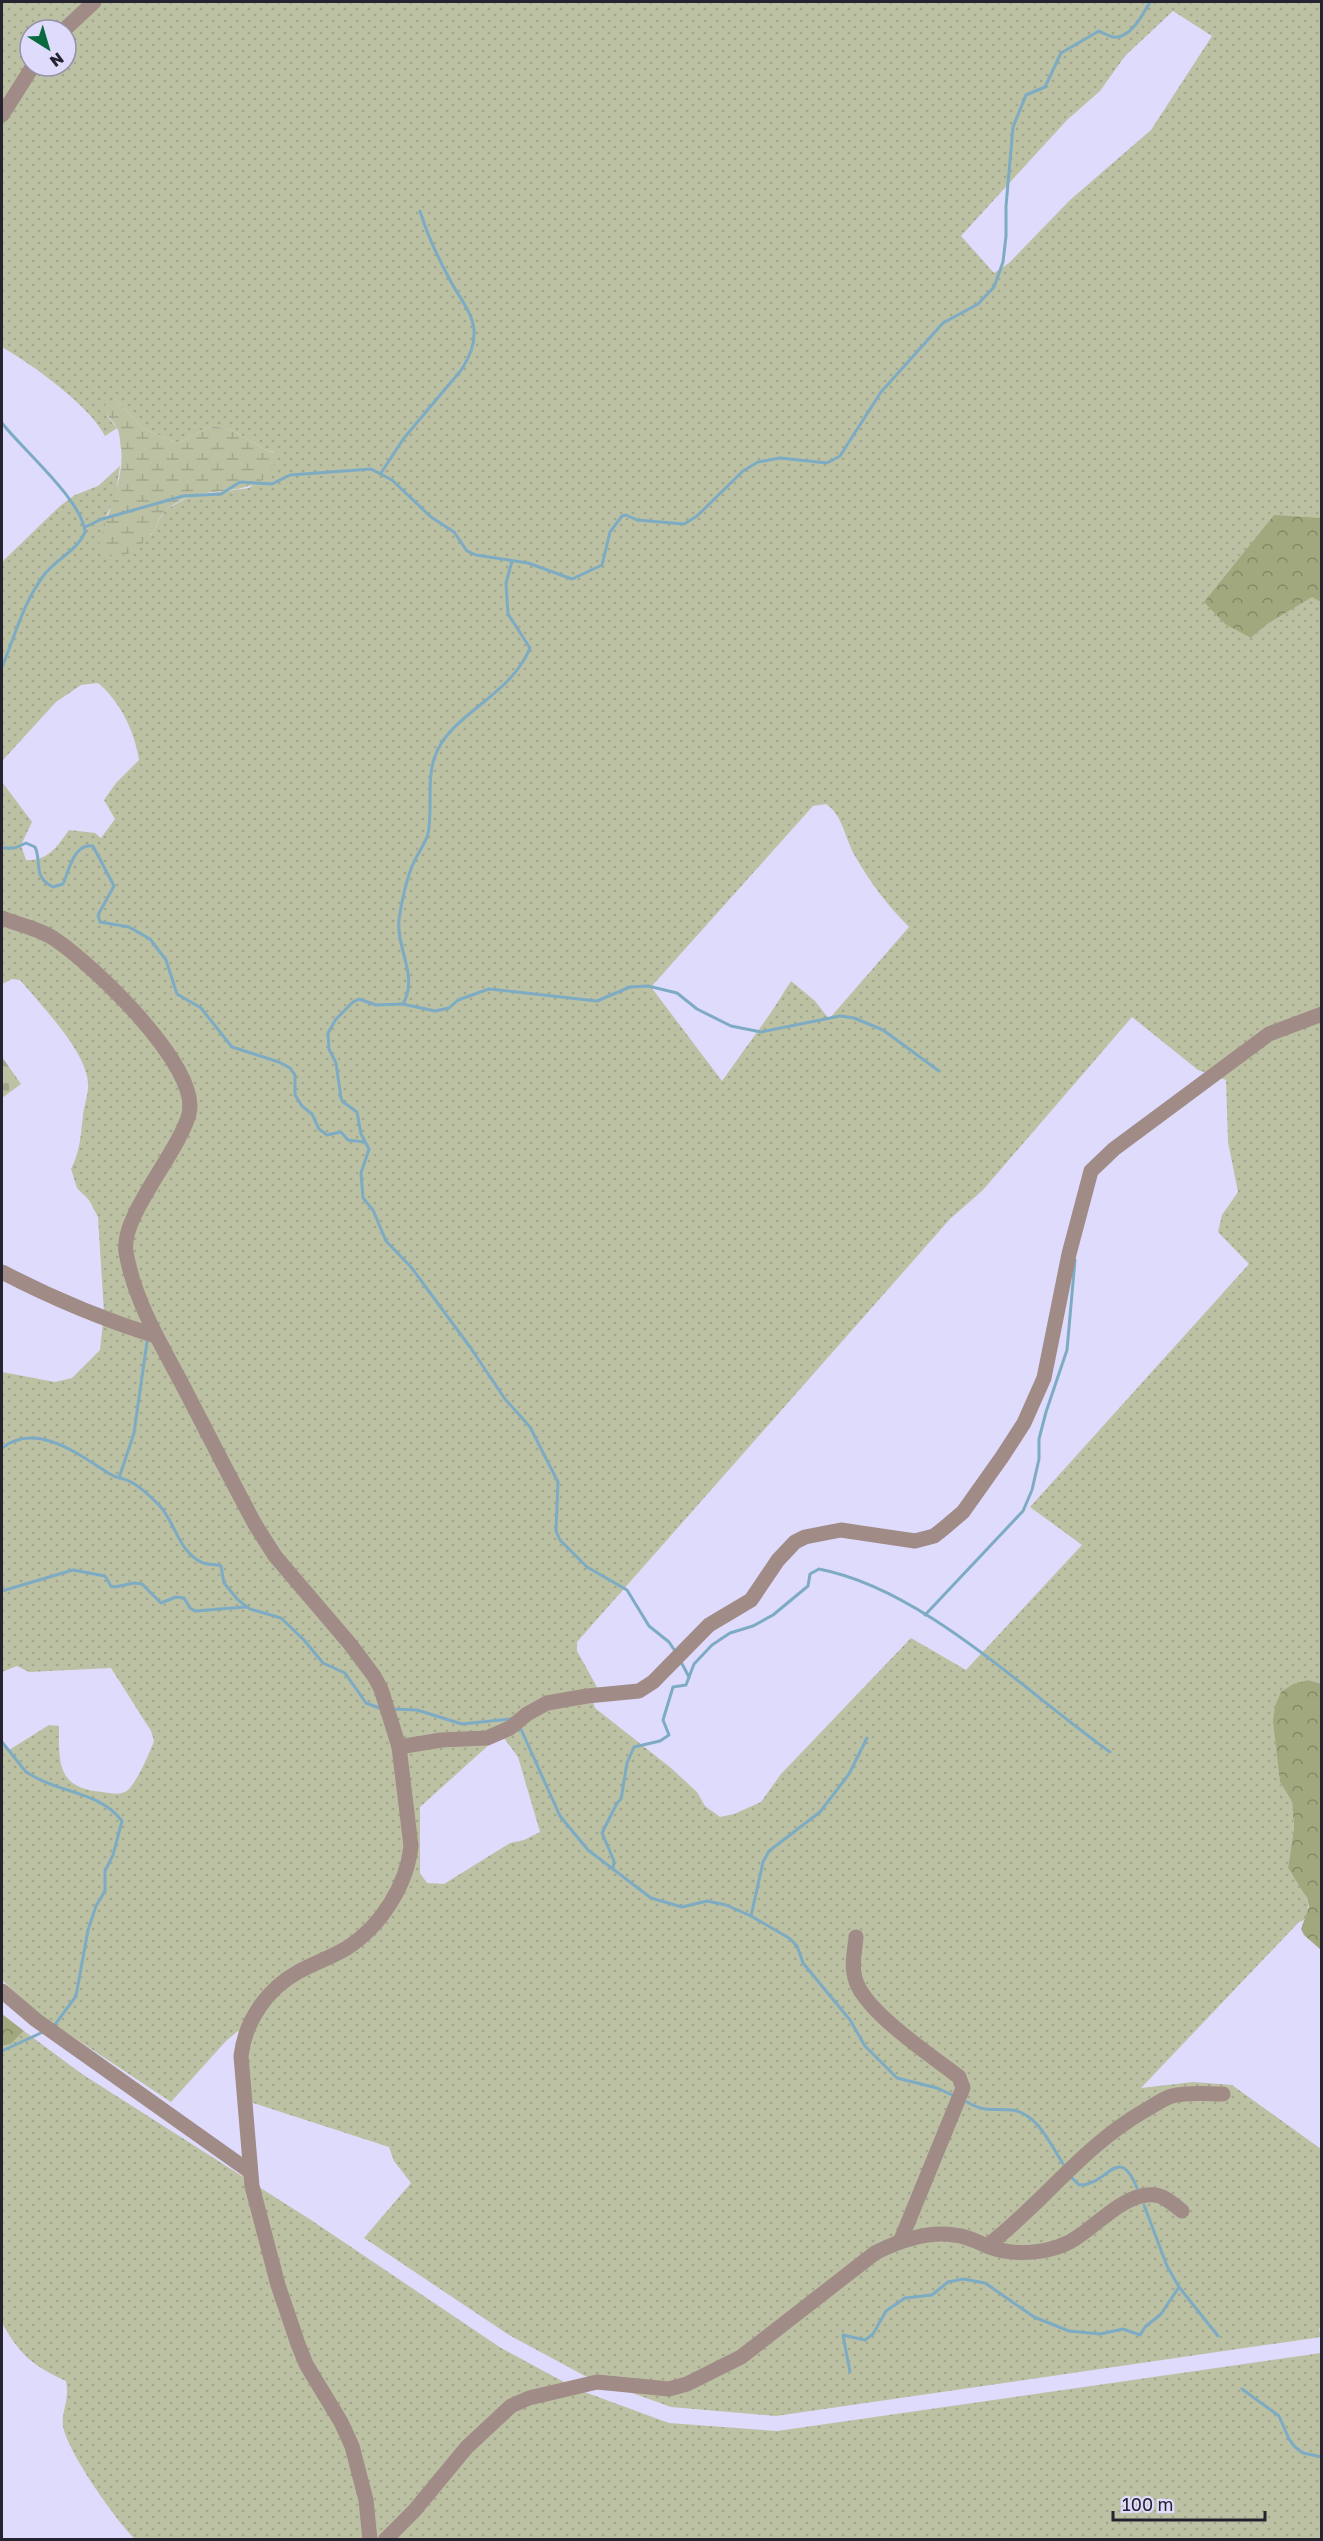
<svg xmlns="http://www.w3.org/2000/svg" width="1323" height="2541" viewBox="0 0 1323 2541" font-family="'Golos Text',sans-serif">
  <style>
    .grass { fill: url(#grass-dots); fill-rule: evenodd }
    .forest { fill: url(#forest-crowns) }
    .wetland { fill: url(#wetland-marsh) }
    .cemetery { fill: url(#cemetery-stones) }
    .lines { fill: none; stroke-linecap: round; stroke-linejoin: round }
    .stream { stroke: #7eabc4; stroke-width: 3 }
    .minor { stroke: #a08b86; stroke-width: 15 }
  </style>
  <defs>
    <pattern id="grass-dots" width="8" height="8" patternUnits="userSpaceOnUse" patternTransform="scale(1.5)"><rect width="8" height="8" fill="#bcc1a3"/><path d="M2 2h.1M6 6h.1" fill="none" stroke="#a1a68d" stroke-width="1.8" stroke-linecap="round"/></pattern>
    <pattern id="forest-crowns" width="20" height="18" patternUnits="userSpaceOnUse" patternTransform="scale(1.5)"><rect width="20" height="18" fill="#a2a87d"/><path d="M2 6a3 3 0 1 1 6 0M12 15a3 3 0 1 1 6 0" fill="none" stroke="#848867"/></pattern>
    <pattern id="wetland-marsh" width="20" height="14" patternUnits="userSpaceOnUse" patternTransform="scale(1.5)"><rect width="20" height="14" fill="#bcc1a3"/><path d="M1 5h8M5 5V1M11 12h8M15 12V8" fill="none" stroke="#a1a68d"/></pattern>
    <pattern id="cemetery-stones" width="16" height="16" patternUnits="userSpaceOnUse" patternTransform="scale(1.5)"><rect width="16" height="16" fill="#bcc1a3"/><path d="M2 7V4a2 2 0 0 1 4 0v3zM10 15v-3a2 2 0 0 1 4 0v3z" fill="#a1a68d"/></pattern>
  </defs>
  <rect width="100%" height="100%" fill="#dfdbfc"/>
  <g class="grass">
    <path d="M2 2H1321V518H1312L1251 638 1266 625 1312 596 1321 602 1322 1684 1309 1680 1279 1763 1280 1782 1292 1802 1294 1827 1288 1868C1297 1884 1317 1901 1304 1920L1299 1922 1141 2088 1193 2082 1232 2085 1321 2149 1322 2325 1319 2329 1321 2337 776 2416 671 2407 585 2376 509 2335 364 2238 411 2183 394 2161 389 2147 250 2102 242 2037 238 2031 226 2041 171 2102 37 2013 2 1980V1741L9 1750 49 1725 59 1726C59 1762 56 1788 102 1792 110 1793 121 1796 128 1790 137 1782 150 1752 154 1741L151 1731 111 1668 29 1672 17 1666 2 1672V1372L55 1382 72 1378 100 1350 104 1313 98 1217 89 1200 77 1188 71 1169C80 1152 81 1134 83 1115 84 1105 89 1093 88 1083 87 1052 40 1004 20 980L12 979 2 984V782L32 822 21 845 26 860C48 861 57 847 69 830L95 833 101 838 115 819 104 800 116 783 139 760C135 732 120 701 98 683L81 685 56 702 2 761V562L60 506 75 495 98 486 120 466 115 499 105 518 151 535 165 510 190 496 249 488 272 468 274 452C253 448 237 425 213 427 200 428 189 439 178 443L143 429 115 398 107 416 117 428 105 436C89 405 33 365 2 347ZM1173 11 1212 36 1151 130 1070 200 1009 263 994 273 961 236 1067 120 1100 91 1125 56ZM30 30H66V66H30ZM826 804C843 815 845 839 855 856 869 881 888 906 909 927L829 1019 815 1001 791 981 772 1011 722 1081 651 987 813 806ZM1132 1017 1198 1070 1226 1080 1228 1142 1238 1192 1222 1215 1218 1232 1249 1264 1030 1507 1082 1545 966 1670 911 1638 781 1774 761 1802 734 1814 720 1817 705 1806 697 1792 671 1768 595 1708 591 1696 597 1687 577 1651V1642L950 1219 983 1190ZM501 1734 518 1757 540 1832 524 1840 510 1843 444 1884 427 1883 420 1873V1807Z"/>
    <path d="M24 2031 82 2074 311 2220 501 2348 579 2390 669 2423 777 2431 1321 2353V2539H135C115 2519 68 2453 63 2426 61 2411 70 2401 66 2381 33 2366 20 2355 2 2323V2046L11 2044Z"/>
  </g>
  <g class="forest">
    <polygon points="1274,515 1321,518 1321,602 1312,597 1266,625 1251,638 1225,624 1204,602"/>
    <polygon points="1309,1680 1322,1684 1321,1950 1304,1935 1301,1929 1309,1907 1307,1898 1288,1868 1294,1827 1292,1802 1280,1782 1273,1721 1275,1706 1281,1692 1293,1684"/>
    <polygon points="2,2014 24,2031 11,2044 2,2046"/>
  </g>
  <path class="wetland" d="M115 398 143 429 178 443C189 439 200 428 213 427 237 425 253 448 275 453 279 496 214 488 190 496 183 499 171 505 166 510 159 516 157 527 151 534 146 541 132 554 122 556 113 558 104 552 99 545 106 515 125 480 121 448 120 443 120 435 118 430 114 420 105 417 104 406Z"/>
  <polygon class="cemetery" points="2,1057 21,1084 2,1098"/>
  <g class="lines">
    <g class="stream">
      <path d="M2 423C22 449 83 501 85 532 78 550 55 560 44 575 23 603 15 636 2 667"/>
      <path d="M381 473 404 438 462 369C469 357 475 345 474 330 472 311 458 296 450 280 438 258 427 234 420 211"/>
      <path d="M85 527 102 519 183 496 221 494 240 482 272 484 290 475 371 469 392 480 431 517 454 532 467 551 476 555 528 563 572 579 602 565 610 532 622 516 626 515 637 520 684 524 697 516 743 471 758 462 780 458 827 463 840 456 881 392 943 323 978 304 994 287 1003 262 1006 236V206L1013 127 1026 95 1045 87 1061 53 1099 31C1103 33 1109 36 1113 37 1130 40 1143 14 1150 2"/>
      <path d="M2 848H15L26 843 35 847C42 861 32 877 53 887L63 884C69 870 74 843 93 846L114 886 98 915 100 922 129 927 150 939 166 960 177 994 201 1008 232 1047 279 1062 290 1068 295 1075V1095L302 1106 312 1114 319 1129 327 1135 341 1132 348 1140 364 1142"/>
      <path d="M403 1004C419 976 396 949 399 920 401 904 407 876 414 862 418 853 425 844 428 834 433 809 426 780 435 756 450 714 510 697 530 648L508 614 506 583 512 561"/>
      <path d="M2 1448C37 1421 79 1455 110 1474 116 1478 124 1478 131 1482 141 1487 151 1497 159 1505 176 1523 178 1552 203 1563 209 1565 216 1564 221 1566L224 1583 238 1600 250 1609 281 1618 304 1640 323 1663 345 1673 366 1703 382 1709"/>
      <polyline points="119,1478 134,1433 147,1342"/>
      <polyline points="2,1591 73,1570 105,1576 111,1586 115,1587 134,1583 142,1584 161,1603 176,1597 184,1598 190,1608 195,1611 245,1607"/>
      <polyline points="925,1615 1023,1511 1032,1490 1039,1459 1039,1439 1046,1412 1067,1350 1075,1260"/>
      <polyline points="675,1651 669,1642 649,1626 627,1590 587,1567 560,1540 556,1531 558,1482 530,1427 505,1399 470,1347 411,1267 386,1241 373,1210 363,1198 361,1173 369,1149 361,1134 357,1112 343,1102 341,1098 336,1063 329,1049 328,1033 336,1019 353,1002 359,999 376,1005 403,1004 435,1011 449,1008 458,1000 489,989 597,1001 630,987 648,986 677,993 697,1009 731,1026 761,1032 840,1016 854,1018 883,1030 939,1071"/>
      <polyline points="680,1660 689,1677"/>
      <polyline points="391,1709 417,1710 462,1724 511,1719"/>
      <polyline points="520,1727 560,1816 588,1850 651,1898 682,1907 707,1901 726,1905 751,1916 789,1938 797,1946 803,1963 850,2020 865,2046 897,2078 937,2088 952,2095"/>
      <path d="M2 1742 26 1772 33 1776C61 1793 100 1792 122 1821L113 1855 105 1871V1891L96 1906 88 1930 76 1996 54 2026"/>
      <path d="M613 1869 614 1861 602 1833 617 1803 621 1799 627 1763 634 1747 660 1741 669 1735 663 1720 673 1687 686 1685 694 1664 712 1645 730 1633 753 1626 773 1615 808 1586 810 1574 819 1569C923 1589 1024 1691 1110 1752"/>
      <polyline points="751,1916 763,1862 769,1851 820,1812 849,1774 867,1738"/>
      <polyline points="2,2051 43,2032"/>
      <path d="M967 2102C986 2113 992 2108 1012 2110 1037 2113 1051 2145 1063 2164"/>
      <path d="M1070 2176 1079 2185C1108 2186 1118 2142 1137 2188"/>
      <polyline points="1144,2205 1167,2266 1179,2287 1218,2336"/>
      <polyline points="850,2372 843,2335 865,2340 873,2334 886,2311 905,2298 932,2295 948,2282 963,2279 985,2283 1034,2317 1069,2331 1100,2334 1123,2329 1140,2335 1145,2327 1161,2314 1179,2287"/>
      <polyline points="1242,2389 1279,2416 1289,2439 1295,2447 1303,2453 1322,2457"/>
    </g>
    <g class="minor">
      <polyline points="64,30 94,2"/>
      <polyline points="2,115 33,66"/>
      <path d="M2 918C19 925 41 929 56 940 93 965 201 1067 189 1114 179 1152 120 1217 126 1252 134 1299 159 1341 181 1382 206 1430 230 1478 256 1526L275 1556 350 1644 374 1676 381 1689 399 1747 411 1846C407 1885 381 1926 347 1948 332 1957 314 1963 298 1972 267 1989 245 2021 241 2056L252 2186 278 2285 298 2344 306 2364 341 2422 352 2446 366 2500 370 2540"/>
      <path d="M2 1272C52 1298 102 1319 156 1336"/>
      <polyline points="399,1747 441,1740 487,1738 510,1728 527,1714 547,1703 587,1696 639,1691 653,1682 709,1625 751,1600 778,1560 795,1542 805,1537 841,1530 915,1541 934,1536 943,1529 963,1512 1002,1457 1024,1423 1044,1378 1069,1254 1091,1171 1114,1149 1269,1034 1322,1014"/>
      <path d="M856 1937C855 1950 851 1965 855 1978 863 2011 931 2055 959 2077L963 2088 900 2242"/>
      <polyline points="2,1991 36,2020 249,2171"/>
      <path d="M987 2246C1014 2257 1055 2254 1079 2236 1099 2223 1128 2191 1155 2195 1165 2196 1174 2205 1182 2211"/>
      <path d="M385 2540 414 2511 467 2447 511 2406 529 2398 597 2382 669 2389 687 2384 741 2357 875 2253C898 2241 928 2231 954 2235 966 2236 976 2241 987 2246 1042 2204 1083 2146 1144 2111 1153 2106 1162 2099 1172 2096 1188 2092 1206 2094 1223 2094"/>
    </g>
  </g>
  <rect width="1323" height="2541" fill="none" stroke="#24232f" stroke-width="6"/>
  <g transform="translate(48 48) rotate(143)"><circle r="28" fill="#dfdbfc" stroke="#9491aa" stroke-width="1.5"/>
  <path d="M0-4.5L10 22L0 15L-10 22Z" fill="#086a3e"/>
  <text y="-9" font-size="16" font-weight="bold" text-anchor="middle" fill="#24232f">N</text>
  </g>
  <path d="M1113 2511v9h152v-9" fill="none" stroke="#24232f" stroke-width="3"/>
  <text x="1122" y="2511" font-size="18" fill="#24232f" stroke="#dfdbfc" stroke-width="4.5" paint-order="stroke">100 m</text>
</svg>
